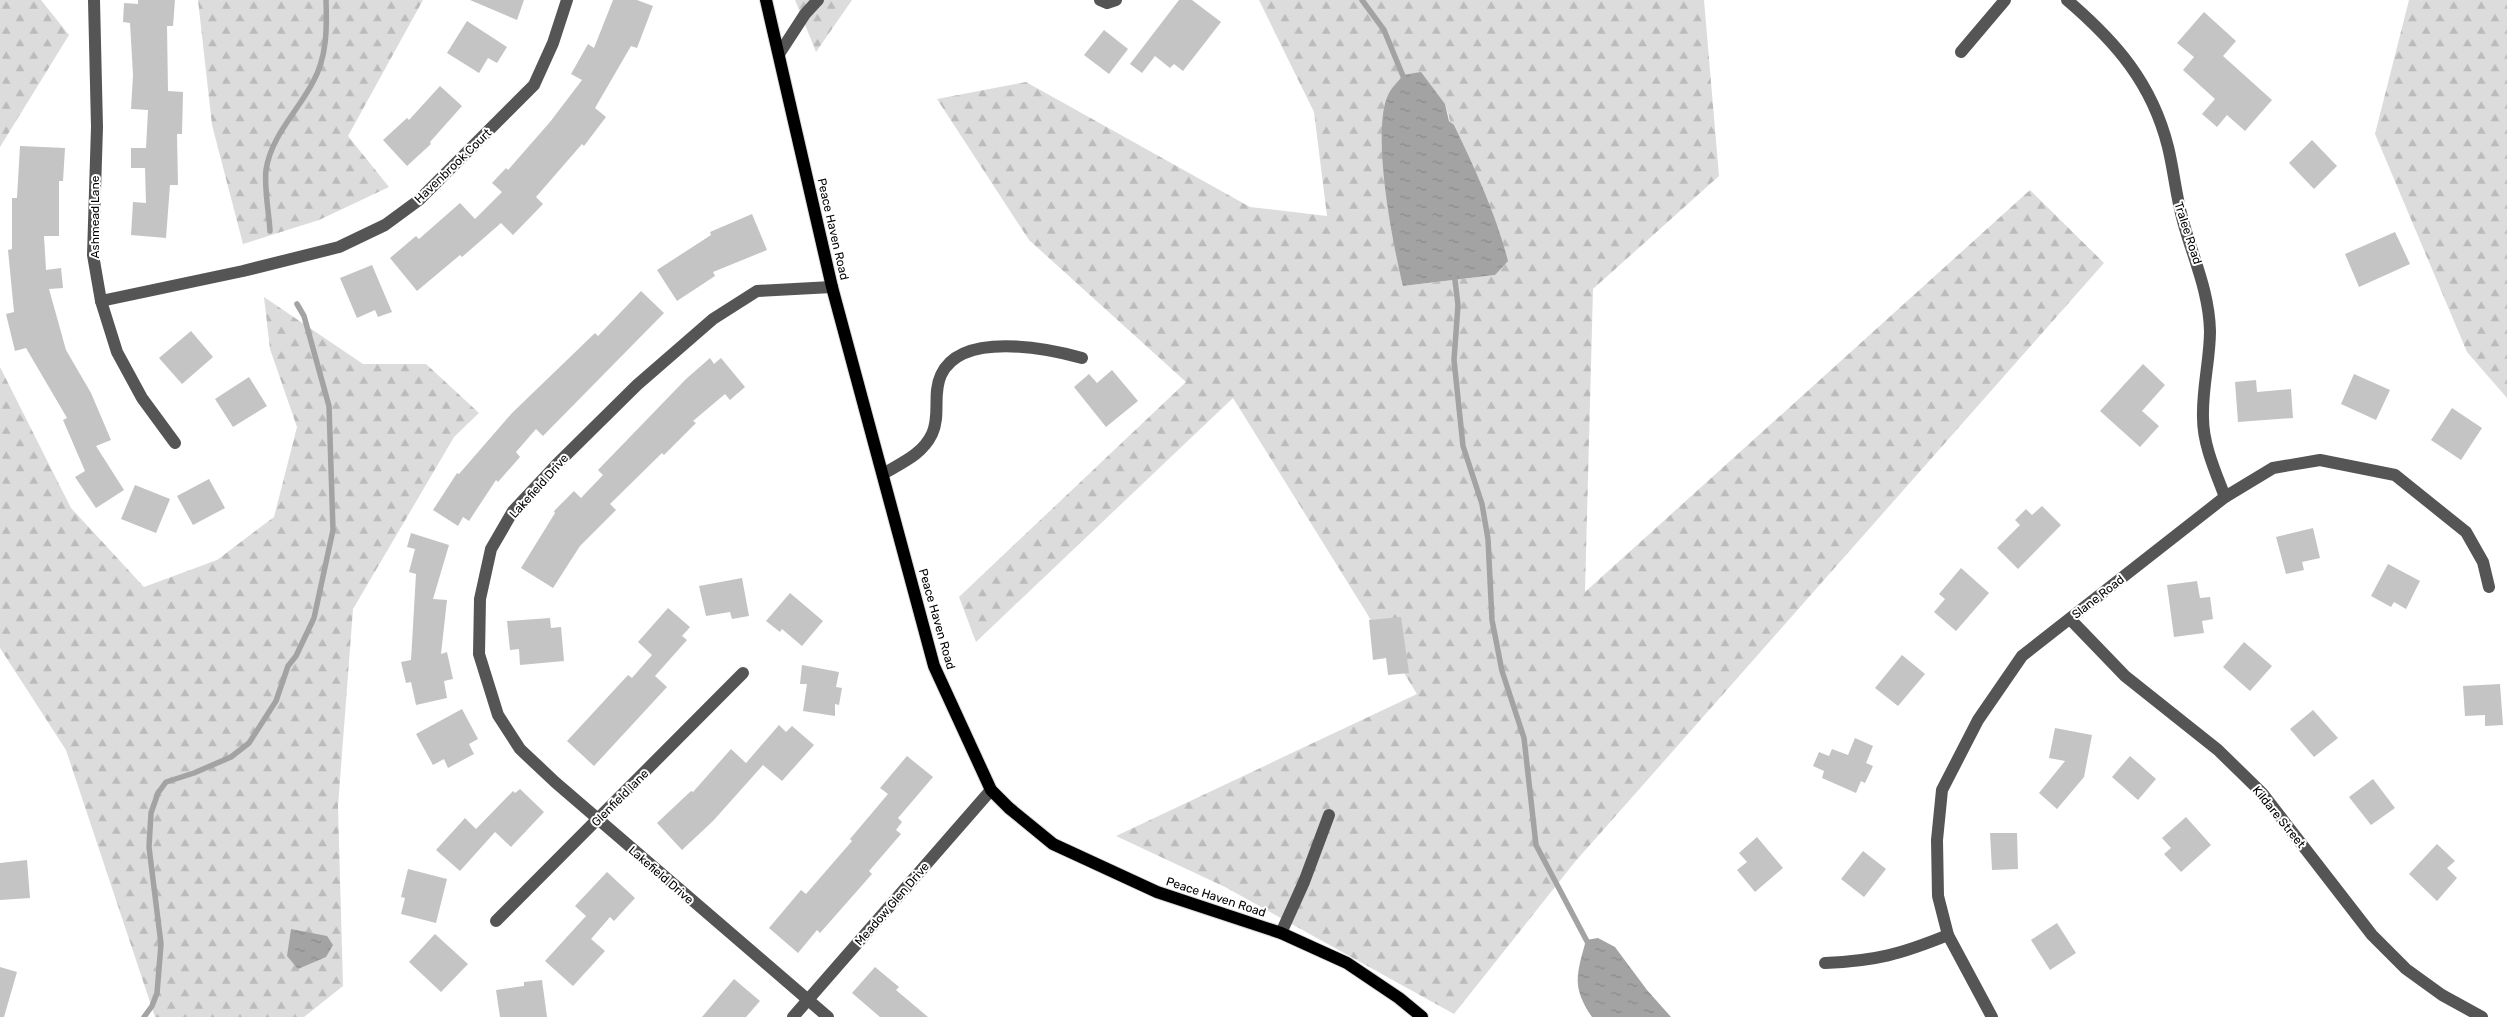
<svg xmlns="http://www.w3.org/2000/svg" width="2507" height="1017" viewBox="0 0 2507 1017" font-family="Rubik,sans-serif">
  <style>
    .forest { fill: url(#forest-firs); fill-rule: evenodd }
    .water { fill: url(#water-ripples) }
    .lines { fill: none; stroke-linecap: round; stroke-linejoin: round }
    .stream { stroke: #a3a3a3; stroke-width: 5.5 }
    .building { fill: #c4c4c4 }
    .major-casing { stroke: #dbdbdb; stroke-width: 14 }
    .minor { stroke: #555; stroke-width: 12 }
    .major { stroke: #000; stroke-width: 12 }
    .labels { text-anchor: middle; stroke-width: 4; stroke-linejoin: round; paint-order: stroke }
    .street-label { font-size: 12px; fill: #000; stroke: #fff }
  </style>
  <defs>
    <pattern id="forest-firs" width="22" height="20" patternUnits="userSpaceOnUse" patternTransform="scale(1.25)"><rect width="22" height="20" fill="#dcdcdc"/><path d="M5 1l3.5 6h-7zM16 11l3.5 6h-7z" fill="#bbb"/></pattern>
    <pattern id="water-ripples" width="26" height="14" patternUnits="userSpaceOnUse" patternTransform="scale(1.25)"><rect width="26" height="14" fill="#a3a3a3"/><path d="M2 4q2-2 4 0t4 0M15 11q2-2 4 0t4 0" fill="none" stroke="#8b8b8b"/></pattern>
  </defs>
  <rect width="100%" height="100%" fill="#fff"/>
  <g class="forest">
    <polygon points="0,0 41,0 69,35 0,147"/>
    <polygon points="198,0 423,0 348,136 389,187 319,220 243,244 212,125"/>
    <polygon points="795,0 852,0 816,52"/>
    <path d="M1259 0H1704L1719 176 1593 289 1585 592 2030 190 2104 263 1574 863 1454 1014 1225 887 1116 836 1417 694 1233 398 976 642 959 597 1186 382 1029 240 937 99 1026 82 1250 207 1327 216 1314 112ZM1445 104 1495 275 1404 286C1388 230 1382 174 1384 116Z"/>
    <polygon points="2409,0 2507,0 2507,398 2467,352 2375,134"/>
    <polygon points="264,297 363,364 426,364 479,413 454,437 353,609 338,806 343,986 304,1017 155,1017 66,750 0,648 0,367 71,508 144,587 217,560 274,517 297,427 270,349"/>
  </g>
  <g class="water">
    <path d="M1421 72 1445 104 1449 121 1454 125C1475 169 1496 214 1508 261L1495 275 1403 286C1393 246 1370 129 1389 93 1392 87 1399 81 1403 75Z"/>
    <polygon points="291,929 327,936 333,945 326,957 298,969 287,956"/>
    <path d="M1598 938 1615 947 1647 990 1671 1017H1592C1571 986 1577 974 1586 940Z"/>
  </g>
  <g class="lines">
    <g class="stream">
      <polyline points="1362,0 1384,30 1405,81"/>
      <path d="M270 231C269 212 264 189 266 170 271 136 298 111 313 82 327 57 327 28 326 0"/>
      <polyline points="1454,272 1458,305 1454,360 1463,446 1482,504 1488,539 1492,620 1502,671 1524,738 1536,845 1590,947"/>
      <polyline points="144,1017 152,1006 157,993 161,944 149,847 151,813 158,793 166,782 194,773 231,757 249,743 276,701 288,666 296,656 314,618 333,530 329,406 304,316 297,304"/>
    </g>
  </g>
  <g class="building">
    <polygon points="138,0 175,0 173,26 167,26 168,91 183,92 182,134 177,134 178,185 170,185 166,238 131,235 133,202 146,203 145,168 131,168 131,148 146,148 148,110 131,109 133,75 130,23 123,22 124,3 138,4"/>
    <polygon points="470,0 524,0 517,20"/>
    <polygon points="613,0 637,0 653,6 637,48 631,46 595,108 606,117 584,146 582,144 536,197 543,204 513,235 501,223 462,257 460,255 417,291 390,258 416,236 419,239 460,203 475,219 502,192 492,183 506,168 508,170 550,122 582,80 571,74 588,44 594,48"/>
    <polygon points="1179,0 1192,0 1221,22 1183,71 1174,64 1170,68 1155,56 1142,73 1130,64"/>
    <polygon points="2204,12 2236,41 2223,56 2272,100 2245,131 2227,115 2217,127 2202,114 2215,99 2183,70 2194,57 2177,43"/>
    <polygon points="467,21 507,47 497,63 488,58 479,73 447,53"/>
    <polygon points="1104,30 1128,49 1109,74 1084,55"/>
    <polygon points="440,86 462,106 430,142 431,144 407,166 383,140 407,118 409,120"/>
    <polygon points="2312,140 2337,166 2314,189 2289,163"/>
    <polygon points="20,146 65,148 63,181 59,181 59,236 44,236 46,270 61,268 63,288 49,289 66,350 91,393 111,440 96,446 124,490 96,508 75,477 85,471 63,420 67,418 26,348 15,351 6,314 14,312 8,250 12,249 12,198 17,198"/>
    <polygon points="752,214 767,250 713,272 715,276 677,301 657,270 711,235 710,232"/>
    <polygon points="2395,232 2410,264 2359,287 2345,254"/>
    <polygon points="372,265 392,312 378,317 375,310 357,318 340,278"/>
    <polygon points="641,291 664,313 543,436 536,429 516,452 520,457 498,482 496,480 469,521 463,517 458,526 433,510 457,473 459,474 512,413 595,333 598,336"/>
    <polygon points="191,331 213,357 182,384 159,358"/>
    <polygon points="710,358 714,364 721,358 745,387 730,400 725,394 693,421 696,423 664,455 662,453 610,504 616,510 580,546 553,588 521,568 555,513 554,511 574,491 581,498 603,475 598,470 686,379"/>
    <polygon points="2143,364 2165,385 2142,411 2159,426 2140,447 2100,411"/>
    <polygon points="1112,370 1138,401 1106,427 1074,387 1089,374 1097,383"/>
    <polygon points="2354,374 2390,390 2376,420 2341,404"/>
    <polygon points="249,377 267,406 233,427 215,399"/>
    <polygon points="2256,380 2257,392 2291,389 2293,418 2238,422 2235,382"/>
    <polygon points="2452,408 2482,428 2461,460 2431,440"/>
    <polygon points="209,479 225,508 193,525 177,496"/>
    <polygon points="135,485 170,499 156,533 121,519"/>
    <polygon points="2042,506 2061,525 2018,569 1997,548 2020,525 2015,520 2026,509 2032,515"/>
    <polygon points="2313,528 2320,558 2302,562 2304,570 2286,574 2276,537"/>
    <polygon points="411,533 449,545 433,599 447,600 441,654 447,652 453,679 444,681 447,698 416,705 411,682 406,683 401,662 411,660 416,574 409,572 415,549 407,547"/>
    <polygon points="2388,564 2420,581 2406,609 2394,602 2391,607 2371,596"/>
    <polygon points="1961,568 1989,593 1956,631 1934,612 1945,599 1939,594"/>
    <polygon points="742,578 749,616 732,619 730,612 706,616 699,586"/>
    <polygon points="2197,581 2200,598 2210,597 2213,619 2202,621 2204,633 2174,637 2167,585"/>
    <polygon points="790,593 823,621 802,646 782,629 780,632 766,621"/>
    <polygon points="668,608 690,627 682,636 687,640 655,676 667,687 594,766 567,741 628,675 632,678 652,655 638,642"/>
    <polygon points="1401,617 1409,673 1388,675 1386,658 1373,660 1369,620"/>
    <polygon points="550,618 551,628 561,627 564,661 520,665 519,649 510,650 507,621"/>
    <polygon points="2244,642 2272,666 2250,691 2223,667"/>
    <polygon points="1902,655 1925,674 1898,706 1875,688"/>
    <polygon points="802,665 839,672 836,687 842,688 839,705 835,704 835,716 803,711 807,684 800,684"/>
    <polygon points="2500,684 2503,725 2485,726 2485,715 2465,716 2463,686"/>
    <polygon points="462,709 478,739 469,744 474,754 448,768 444,759 433,765 416,734"/>
    <polygon points="2313,710 2338,738 2314,757 2290,729"/>
    <polygon points="779,725 786,732 792,726 814,745 782,781 763,765 713,821 682,850 657,823 691,791 693,792 731,749 746,763"/>
    <polygon points="2055,728 2092,735 2084,777 2057,809 2039,793 2065,761 2049,758"/>
    <polygon points="1855,738 1873,746 1866,763 1873,766 1865,783 1861,781 1856,793 1822,778 1824,771 1813,766 1819,752 1829,756 1832,749 1848,755"/>
    <polygon points="907,756 933,777 898,818 902,822 896,830 901,834 869,871 872,874 820,933 817,930 798,953 769,928 801,890 806,894 852,841 850,839 888,794 880,788"/>
    <polygon points="2130,756 2156,779 2138,800 2112,777"/>
    <polygon points="2373,779 2395,808 2371,825 2349,797"/>
    <polygon points="520,789 544,812 511,847 495,832 460,871 436,850 465,818 476,829 513,791 515,793"/>
    <polygon points="2186,817 2211,845 2181,872 2164,854 2171,848 2162,838"/>
    <polygon points="1990,833 2017,833 2018,869 1992,870"/>
    <polygon points="1757,837 1783,868 1755,892 1737,870 1747,862 1739,853"/>
    <polygon points="2437,844 2455,861 2447,868 2457,878 2437,901 2409,874"/>
    <polygon points="1863,851 1886,869 1864,897 1841,879"/>
    <polygon points="27,860 30,898 0,900 0,863"/>
    <polygon points="408,869 447,879 436,923 401,914 405,898 401,897"/>
    <polygon points="607,872 635,898 614,921 610,917 591,939 605,951 573,986 545,961 586,916 575,906"/>
    <polygon points="2057,923 2076,953 2050,970 2031,940"/>
    <polygon points="435,934 468,964 441,992 409,962"/>
    <polygon points="0,967 17,972 4,1017 0,1017"/>
    <polygon points="875,967 899,987 896,990 928,1017 880,1017 852,993"/>
    <polygon points="734,979 760,1001 746,1017 702,1017"/>
    <polygon points="542,980 547,1017 500,1017 496,990 524,986 524,982"/>
  </g>
  <g class="lines">
    <defs>
      <polyline id="major" points="766,0 832,287 934,666 991,790 1009,808 1053,844 1157,892 1281,933 1347,963 1399,998 1422,1017"/>
    </defs>
    <use href="#major" class="major-casing"/>
    <g class="minor">
      <polyline points="94,0 97,127 93,255 101,301 117,352 142,398 175,443"/>
      <polyline points="1100,0 1107,3 1116,0"/>
      <path d="M2067 0C2116 42 2152 83 2168 147 2174 171 2176 197 2183 221 2193 258 2209 291 2210 331 2210 360 2202 388 2203 418 2203 445 2216 473 2225 497"/>
      <polyline points="1961,52 2005,0"/>
      <polyline points="779,54 805,14 818,0"/>
      <polyline points="101,301 243,271 339,247 385,225 419,200 534,85 553,43 567,0"/>
      <path d="M883 474C901 463 922 455 932 434 941 415 932 394 941 375 961 331 1046 348 1082 358"/>
      <polyline points="2070,619 2125,676 2218,750 2262,793 2372,935 2406,969 2442,995 2482,1017"/>
      <polyline points="496,921 743,673"/>
      <polyline points="1281,933 1304,882 1329,815"/>
      <path d="M1825 963C1876 961 1901 954 1948 935"/>
      <polyline points="793,1017 991,790"/>
      <polyline points="828,1017 555,782 520,749 498,715 479,654 480,599 491,549 513,511 557,464 637,385 713,319 757,291 832,287"/>
      <polyline points="1992,1017 1948,935 1938,896 1937,840 1942,790 1978,720 2022,656 2225,497 2273,468 2320,460 2395,475 2466,532 2483,562 2489,587"/>
    </g>
    <use href="#major" class="major"/>
  </g>
  <g class="labels">
    <g class="street-label">
      <text transform="translate(453 166) rotate(-44)" y="4">Havenbrook Court</text>
      <text transform="translate(95 217) rotate(-90)" y="4">Ashmead Lane</text>
      <text transform="translate(833 229) rotate(77)" y="4">Peace Haven Road</text>
      <text transform="translate(2188 233) rotate(72)" y="4">Tralee Road</text>
      <text transform="translate(539 486) rotate(-48)" y="4">Lakefield Drive</text>
      <text transform="translate(2098 597) rotate(-38)" y="4">Slane Road</text>
      <text transform="translate(937 619) rotate(74)" y="4">Peace Haven Road</text>
      <text transform="translate(620 798) rotate(-45)" y="4">Glenfield lane</text>
      <text transform="translate(2279 817) rotate(51)" y="4">Kildare Street</text>
      <text transform="translate(661 875) rotate(41)" y="4">Lakefield Drive</text>
      <text transform="translate(1216 897) rotate(18)" y="4">Peace Haven Road</text>
      <text transform="translate(892 904) rotate(-49)" y="4">Meadow Glen Drive</text>
    </g>
  </g>
</svg>
